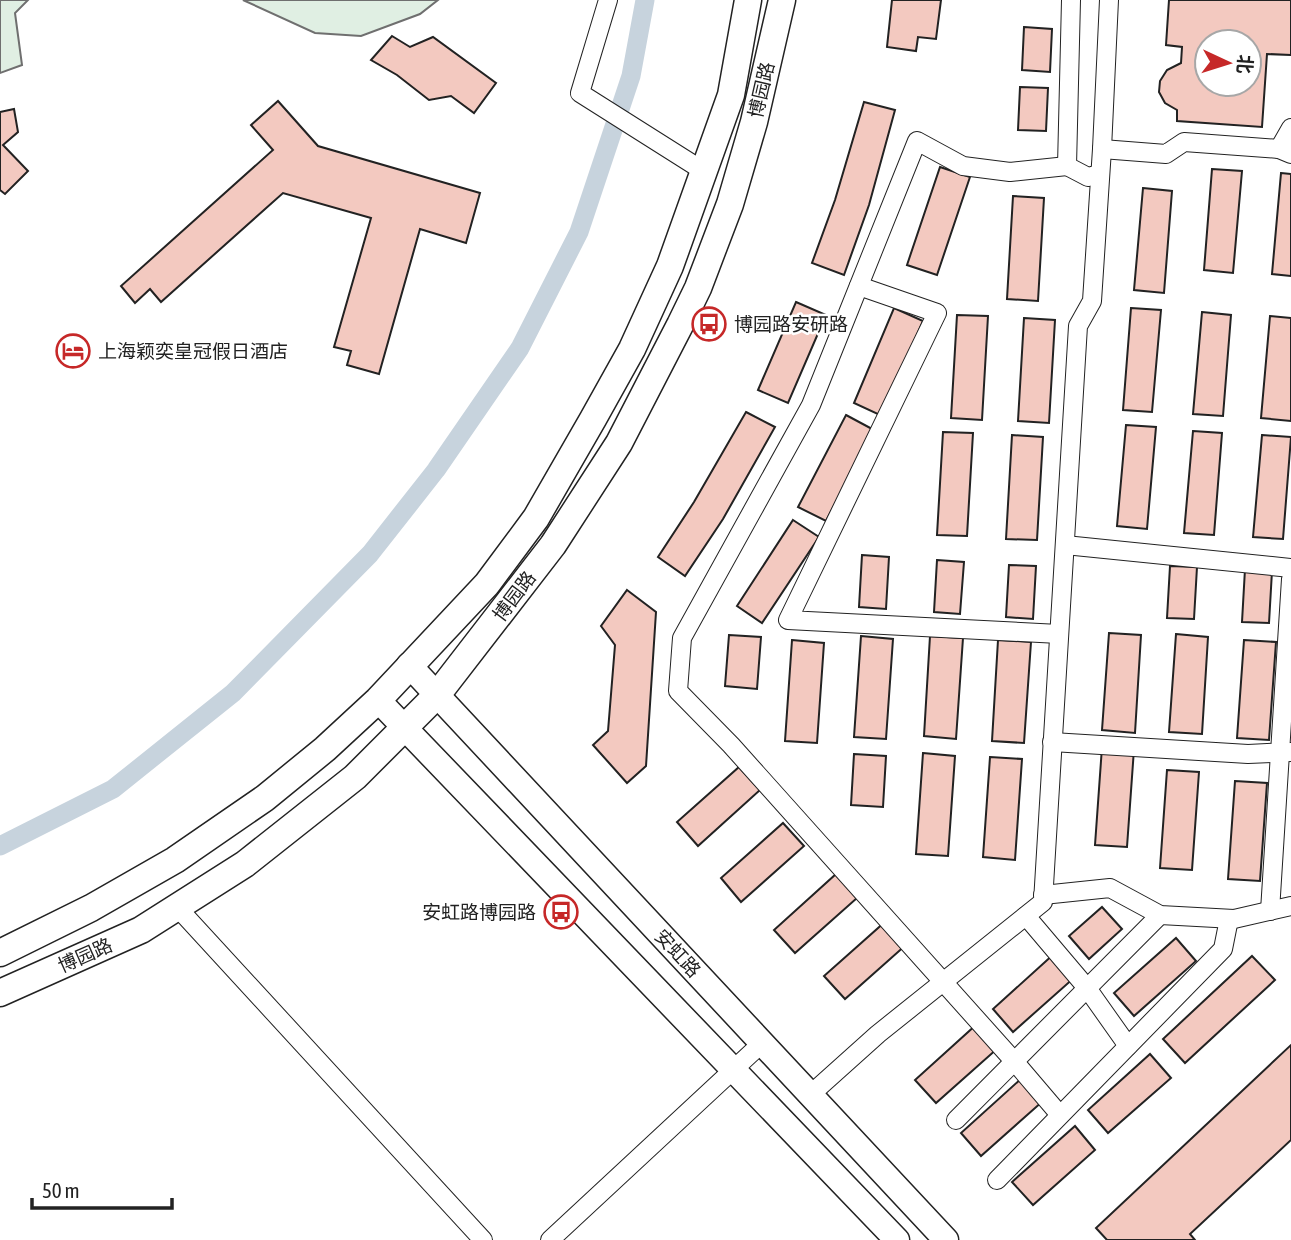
<svg xmlns="http://www.w3.org/2000/svg" width="1291" height="1240" viewBox="0 0 1291 1240" font-family="'Asap Condensed','Noto Sans SC',sans-serif">
  <style>
    .green { fill: #e0efe3; stroke: #6f6f6f; stroke-width: 2 }
    .lines { fill: none; stroke-linecap: round; stroke-linejoin: round }
    .canal { stroke: #c7d3dd; stroke-width: 19 }
    .building { fill: #f3c9c0; stroke: #222; stroke-width: 2; fill-rule: evenodd }
    .minor-casing { stroke: #222; stroke-width: 20 }
    .secondary-casing { stroke: #222; stroke-width: 27 }
    .primary-casing { stroke: #222; stroke-width: 29 }
    .minor { stroke: #fff; stroke-width: 18 }
    .secondary { stroke: #fff; stroke-width: 24 }
    .primary { stroke: #fff; stroke-width: 26 }
    .labels { text-anchor: middle; stroke-width: 5; stroke-linejoin: round; paint-order: stroke }
    .street-label { font-size: 19px; fill: #222; stroke: #fff }
    .poi-label { font-size: 19px; fill: #222; stroke: #fff; text-anchor: start }
  </style>
  <rect width="100%" height="100%" fill="#fff"/>
  <g class="green">
    <polygon points="0,0 28,0 15,13 22,65 0,73"/>
    <polygon points="243,0 438,0 420,14 361,36 315,33"/>
  </g>
  <g class="lines">
    <polyline class="canal" points="0,846 113,789 233,693 370,554 436,470 520,348 579,232 631,76 645,0"/>
  </g>
  <g class="building">
    <polygon points="892,0 941,0 936,39 918,37 916,51 887,47"/>
    <path d="M1169 0H1291V55L1267 54 1262 127 1177 121V110L1165 103 1159 92 1160 81 1167 70 1181 63 1182 47 1166 45ZM1207 42H1249V84H1207Z"/>
    <polygon points="1024,27 1052,29 1050,72 1022,70"/>
    <polygon points="392,36 410,47 433,37 496,83 474,113 451,96 429,100 397,75 371,60"/>
    <polygon points="1020,87 1048,88 1046,131 1018,130"/>
    <polygon points="278,101 318,146 480,193 466,243 420,229 379,374 347,365 351,351 334,347 371,218 283,193 161,302 150,289 135,303 121,286 273,150 251,125"/>
    <polygon points="864,102 895,110 869,205 844,275 812,263 835,200"/>
    <polygon points="14,109 18,132 3,145 28,171 5,194 0,190 0,112"/>
    <polygon points="940,167 970,177 937,275 907,265"/>
    <polygon points="1212,169 1242,171 1233,273 1204,270"/>
    <polygon points="1281,173 1291,174 1291,276 1272,274"/>
    <polygon points="1143,188 1172,191 1164,293 1134,290"/>
    <polygon points="1013,196 1044,198 1038,301 1007,299"/>
    <polygon points="796,302 826,315 788,403 758,390"/>
    <polygon points="894,308 923,321 882,416 854,403"/>
    <polygon points="1131,308 1161,310 1152,412 1123,410"/>
    <polygon points="1202,312 1231,315 1223,416 1193,414"/>
    <polygon points="957,315 988,316 982,420 951,418"/>
    <polygon points="1270,316 1291,318 1291,421 1261,418"/>
    <polygon points="1024,318 1055,320 1049,423 1018,421"/>
    <polygon points="746,412 775,427 723,519 685,576 658,557 694,502"/>
    <polygon points="846,415 874,430 826,521 798,507"/>
    <polygon points="1126,425 1156,427 1147,529 1117,526"/>
    <polygon points="1193,431 1222,433 1214,535 1184,533"/>
    <polygon points="943,432 973,433 967,536 937,535"/>
    <polygon points="1012,435 1043,437 1037,540 1006,539"/>
    <polygon points="1262,435 1291,437 1283,539 1253,537"/>
    <polygon points="793,520 819,537 762,623 737,606"/>
    <polygon points="862,555 889,557 886,609 859,607"/>
    <polygon points="937,560 964,562 960,614 934,612"/>
    <polygon points="1009,565 1036,566 1033,619 1006,617"/>
    <polygon points="1170,566 1197,567 1194,619 1167,618"/>
    <polygon points="1245,569 1272,571 1269,623 1242,622"/>
    <polygon points="627,590 656,612 646,766 627,783 593,745 608,731 615,645 601,626"/>
    <polygon points="1109,633 1141,635 1135,733 1102,730"/>
    <polygon points="1176,634 1208,637 1202,734 1169,732"/>
    <polygon points="729,635 761,637 757,689 725,686"/>
    <polygon points="861,636 893,639 886,739 854,737"/>
    <polygon points="930,636 963,638 956,739 924,736"/>
    <polygon points="792,640 824,643 817,743 785,741"/>
    <polygon points="998,640 1031,642 1024,743 992,741"/>
    <polygon points="1244,640 1276,642 1269,740 1237,738"/>
    <polygon points="1102,747 1134,749 1127,847 1095,845"/>
    <polygon points="923,753 955,756 948,856 916,854"/>
    <polygon points="854,754 886,756 883,807 851,805"/>
    <polygon points="990,757 1022,759 1015,860 983,857"/>
    <polygon points="739,767 760,790 698,846 677,822"/>
    <polygon points="1167,770 1199,772 1192,870 1160,868"/>
    <polygon points="1235,781 1267,783 1260,881 1228,879"/>
    <polygon points="783,823 804,846 741,902 721,878"/>
    <polygon points="836,874 857,898 795,953 774,930"/>
    <polygon points="1102,907 1122,929 1089,959 1069,936"/>
    <polygon points="886,921 907,944 845,999 824,976"/>
    <polygon points="1176,938 1196,961 1134,1016 1114,993"/>
    <polygon points="1055,953 1075,977 1013,1032 993,1009"/>
    <polygon points="1252,956 1275,980 1185,1063 1163,1039"/>
    <polygon points="977,1024 998,1048 936,1103 915,1080"/>
    <polygon points="1291,1045 1291,1140 1190,1234 1195,1240 1107,1240 1096,1228"/>
    <polygon points="1150,1054 1171,1078 1108,1133 1088,1110"/>
    <polygon points="1023,1077 1043,1101 981,1156 961,1133"/>
    <polygon points="1075,1126 1095,1150 1033,1205 1012,1182"/>
  </g>
  <g class="lines">
    <defs>
      <g id="minor">
        <polyline points="608,0 580,93 705,172"/>
        <polyline points="1071,0 1067,166 1088,177 1100,174"/>
        <polyline points="1102,149 1166,154 1184,142 1279,149 1291,154"/>
        <polyline points="1279,149 1291,128"/>
        <polyline points="859,286 937,313 788,620 1059,634"/>
        <polyline points="1065,545 1291,568"/>
        <polyline points="1052,742 1248,754 1291,752"/>
        <polyline points="1043,895 1110,888 1160,915 1234,919 1291,906"/>
        <polyline points="177,907 483,1240"/>
        <polyline points="1270,911 1291,579"/>
        <polyline points="1026,916 1087,988 1128,1046"/>
        <polyline points="810,1095 878,1034 1043,902 1078,326 1092,301 1102,149 1109,0"/>
        <polyline points="1060,1115 1014,1061 731,745 678,691 682,638 811,405 917,141 963,166 1010,172 1067,166"/>
        <polyline points="956,1120 1160,915"/>
        <polyline points="997,1180 1223,949 1229,919"/>
        <polyline points="550,1240 762,1043"/>
      </g>
      <g id="secondary">
        <polyline points="409,665 946,1240"/>
        <polyline points="378,700 897,1240"/>
      </g>
      <g id="primary">
        <polyline points="0,953 91,908 175,860 265,798 325,749 378,700 487,584 536,518 593,419 632,349 670,266 731,95 748,0"/>
        <polyline points="0,993 141,930 245,864 355,777 437,695 553,545 619,443 680,325 698,288 730,204 754,122 782,0"/>
      </g>
    </defs>
    <use href="#minor" class="minor-casing"/>
    <use href="#secondary" class="secondary-casing"/>
    <use href="#primary" class="primary-casing"/>
    <use href="#minor" class="minor"/>
    <use href="#secondary" class="secondary"/>
    <use href="#primary" class="primary"/>
  </g>
  <defs>
    <symbol id="bus-ring" viewBox="-11 -11 22 22"><circle r="9.5" fill="#fff" stroke="#c62828" stroke-width="1.5"/><path d="M-5-6H5V4H4V6H2V4H-2V6H-4V4H-5ZM-3.5-4V0h7V-4ZM-3.5 1.2v1.5H-2V1.2ZM2 1.2v1.5H3.5V1.2Z" fill="#c62828"/></symbol>
    <symbol id="hotel-ring" viewBox="-11 -11 22 22"><circle r="9.5" fill="#fff" stroke="#c62828" stroke-width="1.5"/><path d="M-6-4.5h1.5V1H6V5H4.5V3h-9V5H-6ZM-4 0a1.8 1.8 0 1 1 3.6 0ZM.5 0V-2.5h3Q6-2.5 6 0Z" fill="#c62828"/></symbol>
  </defs>
  <g fill-rule="evenodd">
    <use href="#bus-ring" x="690" y="305" width="38" height="38"/>
    <use href="#hotel-ring" x="54" y="332" width="38" height="38"/>
    <use href="#bus-ring" x="542" y="893" width="38" height="38"/>
  </g>
  <g class="labels">
    <g class="street-label">
      <text transform="translate(761 90) rotate(-77)" y="7">博园路</text>
      <text transform="translate(514 596) rotate(-53)" y="7">博园路</text>
      <text transform="translate(678 953) rotate(47)" y="7">安虹路</text>
      <text transform="translate(85 955) rotate(-24)" y="7">博园路</text>
    </g>
    <g class="poi-label">
      <text x="734" y="331">博园路安研路</text>
      <text x="98" y="358">上海颖奕皇冠假日酒店</text>
      <text x="536" y="919" text-anchor="end">安虹路博园路</text>
    </g>
  </g>
  <g transform="translate(1228 63) rotate(94)"><circle r="33" fill="#ffffff" stroke="#a7a7a7" stroke-width="2"/>
  <path d="M0-5L12 26L0 18L-12 26Z" fill="#c62828"/>
  <text y="-10" font-size="19" font-weight="bold" text-anchor="middle" fill="#222222">北</text>
  </g>
  <path d="M32 1198v10h140v-10" fill="none" stroke="#222222" stroke-width="3.5"/>
  <text x="42" y="1198" font-size="21" fill="#222222" stroke="#ffffff" stroke-width="5" paint-order="stroke">50 m</text>
</svg>
